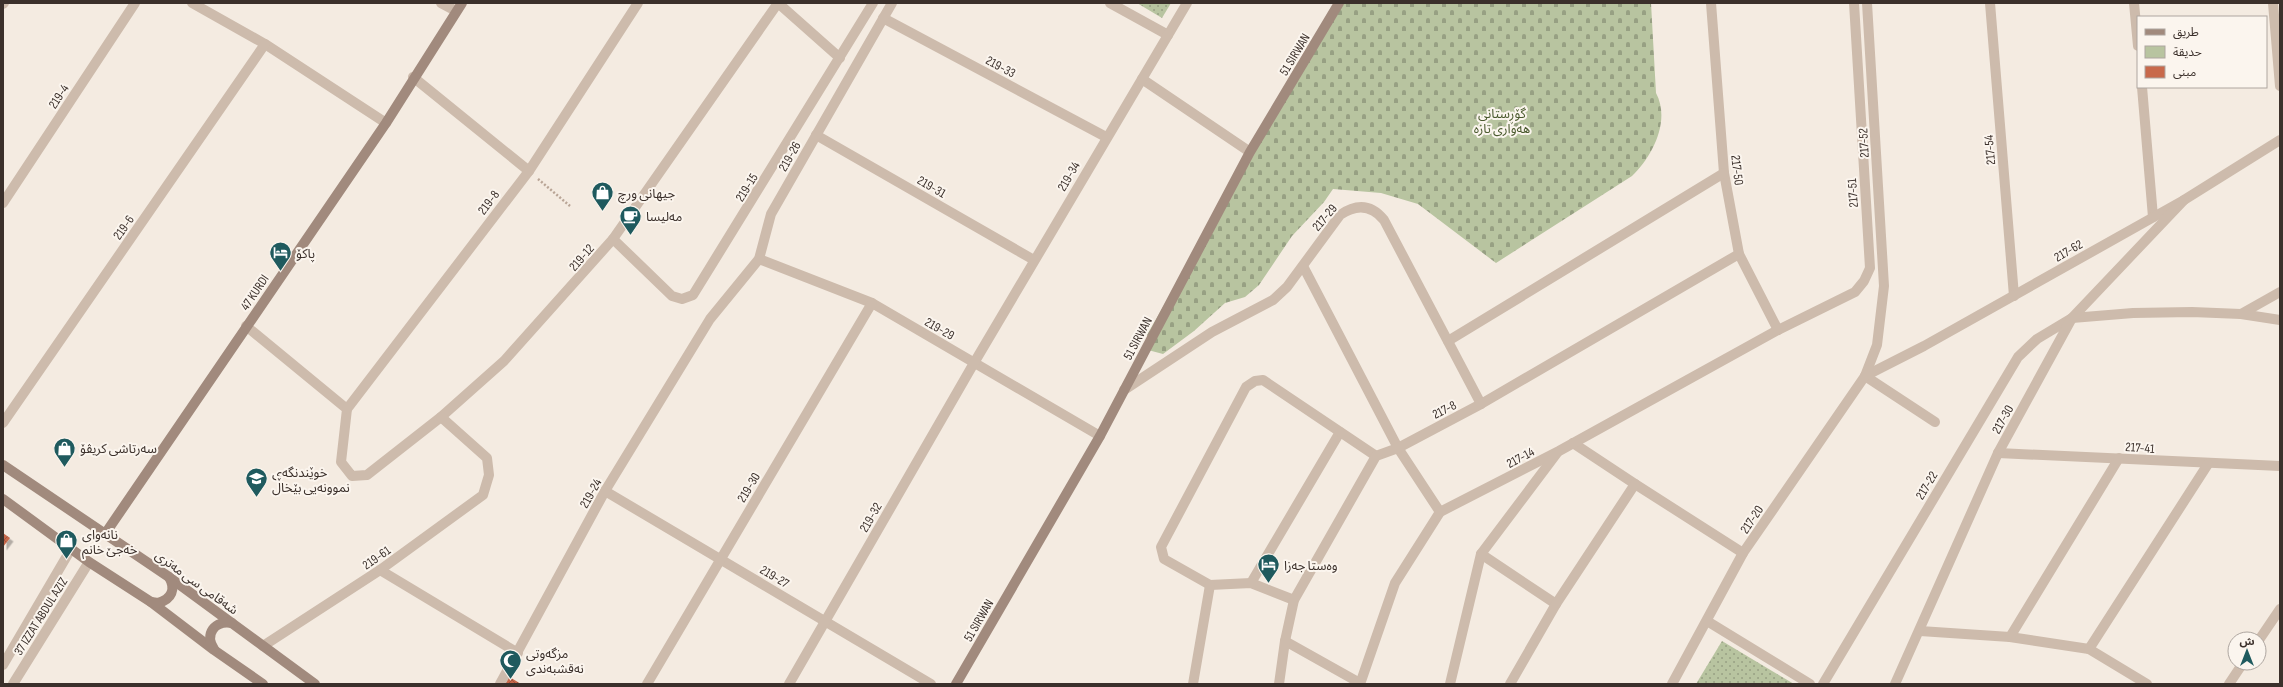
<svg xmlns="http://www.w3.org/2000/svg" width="2283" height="687" viewBox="0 0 2283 687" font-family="'Sofia Sans Condensed','Noto Sans Arabic',sans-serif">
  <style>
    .green { fill: url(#green-dots) }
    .cemetery { fill: url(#cemetery-stones) }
    .building { fill: url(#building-cross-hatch); filter: url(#shadow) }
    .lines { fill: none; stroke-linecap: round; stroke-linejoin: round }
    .path { stroke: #b9a596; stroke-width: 2.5; stroke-dasharray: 2 2; stroke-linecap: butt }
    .minor { stroke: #cdbbac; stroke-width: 10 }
    .tertiary { stroke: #cdbbac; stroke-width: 10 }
    .secondary { stroke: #a18a7d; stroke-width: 10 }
    .labels { text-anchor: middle; stroke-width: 4; stroke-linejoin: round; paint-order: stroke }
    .street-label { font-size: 13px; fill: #3b302b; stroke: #fbf5ee }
    .park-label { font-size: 13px; fill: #4a5a2e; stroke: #fbf5ee }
    .poi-label { font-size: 13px; fill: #3b302b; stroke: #fbf5ee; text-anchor: start }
  </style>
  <defs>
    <pattern id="green-dots" width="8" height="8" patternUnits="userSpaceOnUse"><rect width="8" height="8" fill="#b8c4a0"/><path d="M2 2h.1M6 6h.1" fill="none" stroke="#97a083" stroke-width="1.8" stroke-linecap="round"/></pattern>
    <pattern id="cemetery-stones" width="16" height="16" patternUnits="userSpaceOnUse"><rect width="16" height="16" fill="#b8c4a0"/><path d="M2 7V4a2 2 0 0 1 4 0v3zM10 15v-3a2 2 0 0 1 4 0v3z" fill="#97a083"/></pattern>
    <pattern id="building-cross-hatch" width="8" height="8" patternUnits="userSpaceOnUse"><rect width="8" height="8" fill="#c8694b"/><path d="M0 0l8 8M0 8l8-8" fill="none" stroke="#a4573f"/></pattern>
    <filter id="shadow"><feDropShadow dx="3.5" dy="3.5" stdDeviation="0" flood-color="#0004"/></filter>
  </defs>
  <rect width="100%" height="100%" fill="#f4ebe1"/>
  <g class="green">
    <polygon points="1137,3 1171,3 1162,18"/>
    <polygon points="1722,641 1794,684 1696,684"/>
  </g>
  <path class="cemetery" d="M1336 3H1651L1656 93C1671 121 1652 157 1632 176L1496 263 1418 204 1381 193 1333 189 1324 202 1292 236 1259 285 1245 297 1225 303 1194 331 1163 354 1148 350 1147 335Z"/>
  <g class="building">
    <polygon points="3,533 10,538 3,547"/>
    <polygon points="508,676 521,684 504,684"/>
  </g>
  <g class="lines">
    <polyline class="path" points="538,179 570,206"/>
    <g class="minor">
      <polyline points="192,3 265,44 386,123"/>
      <polyline points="441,3 456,11"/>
      <polyline points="778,3 840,58"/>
      <polyline points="1110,3 1168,35"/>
      <polyline points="1711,3 1724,173 1739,254 1778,330"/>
      <polyline points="1990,3 2014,296"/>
      <polyline points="2134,3 2138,46"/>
      <polyline points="2273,3 2280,86"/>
      <polyline points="3,4 4,3"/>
      <polyline points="883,18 1106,137"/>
      <polyline points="413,77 529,171"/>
      <polyline points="1142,79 1250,152"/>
      <polyline points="2142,87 2153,217"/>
      <polyline points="816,135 1034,260"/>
      <polyline points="3,203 135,3"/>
      <polyline points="613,239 672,296 682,299 693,295 873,3"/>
      <polyline points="759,259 872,303 1100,436"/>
      <polyline points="1303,266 1398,448 1440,512"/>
      <polyline points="2241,314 2280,292"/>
      <polyline points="246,326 347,409 341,462 352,476 367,475 441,417 504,361 613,239 778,3"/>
      <polyline points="1448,341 1724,173"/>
      <polyline points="1865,376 1924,346 2184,200 2280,140"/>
      <polyline points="1865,376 1935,422"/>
      <path d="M1124 390 1212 332 1273 300 1287 287 1340 215C1356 204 1371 204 1384 220L1481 404"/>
      <polyline points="347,409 529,171 638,3"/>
      <polyline points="3,423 265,44"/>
      <polyline points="1573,443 1635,484 1743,553"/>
      <polyline points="1998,453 2280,466"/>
      <polyline points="605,491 931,684"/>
      <polyline points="1481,554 1556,604"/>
      <polyline points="380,570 518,653"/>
      <polyline points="1251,583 1340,432"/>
      <polyline points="1294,600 1251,583 1210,585 1164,559 1161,547 1246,387 1255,381 1263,380 1376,456"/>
      <polyline points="1707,621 1810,684"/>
      <polyline points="1920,631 2010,637 2089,649 2147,684"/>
      <polyline points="2010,637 2119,458"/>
      <polyline points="2259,640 2280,609"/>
      <polyline points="1285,641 1360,683"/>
      <polyline points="263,646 380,570 483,495 489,475 487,458 441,417"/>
      <polyline points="2089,649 2208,464"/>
      <polyline points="500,684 605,491 710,319 759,259 771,214 892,3"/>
      <polyline points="647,684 872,303"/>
      <polyline points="789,684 974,363 1187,3"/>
      <polyline points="1193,684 1210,585"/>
      <polyline points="1279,684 1285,641 1294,600 1376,456 1398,448 1481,404 1739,254"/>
      <polyline points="1360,684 1395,583 1440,512 1559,451 1778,330 1855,292 1864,281 1870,268 1854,3"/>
      <polyline points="1450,684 1481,554 1557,453"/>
      <polyline points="1510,684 1556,604 1635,484"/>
      <polyline points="1672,684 1743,553 1865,376 1877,345 1884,286 1867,3"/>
      <polyline points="1823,684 2018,357 2037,339 2072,318 2133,313 2192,312 2241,314 2280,320"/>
      <polyline points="1895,684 1998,453 2072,318 2184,200"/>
      <polyline points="2229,684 2243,663"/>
    </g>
    <g class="tertiary">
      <polyline points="3,665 71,549"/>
      <polyline points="13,684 89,562"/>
    </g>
    <g class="secondary">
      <polyline points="3,465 169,577 315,684"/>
      <polyline points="3,499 89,562 151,602 214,650 263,684"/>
      <polyline points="105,534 386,123 462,3"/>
      <path d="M151 602 158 603C172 599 176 589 169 577"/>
      <path d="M214 649C204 634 215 620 232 623"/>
      <polyline points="956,684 1100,436 1250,152 1339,3"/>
    </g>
  </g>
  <defs>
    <symbol id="shop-pin" viewBox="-11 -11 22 30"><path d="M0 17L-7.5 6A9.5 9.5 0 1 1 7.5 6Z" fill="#1f5a5e" stroke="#fbf5ee"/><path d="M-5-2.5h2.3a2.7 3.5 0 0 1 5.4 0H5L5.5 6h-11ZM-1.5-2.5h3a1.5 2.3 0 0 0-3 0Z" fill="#fff"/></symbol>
    <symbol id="cafe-pin" viewBox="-11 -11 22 30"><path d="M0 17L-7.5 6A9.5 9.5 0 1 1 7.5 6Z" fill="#1f5a5e" stroke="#fbf5ee"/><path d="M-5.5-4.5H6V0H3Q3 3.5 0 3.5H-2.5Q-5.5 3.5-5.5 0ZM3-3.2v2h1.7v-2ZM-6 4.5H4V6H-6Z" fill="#fff"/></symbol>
    <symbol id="hotel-pin" viewBox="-11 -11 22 30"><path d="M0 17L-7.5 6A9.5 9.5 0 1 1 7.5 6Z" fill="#1f5a5e" stroke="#fbf5ee"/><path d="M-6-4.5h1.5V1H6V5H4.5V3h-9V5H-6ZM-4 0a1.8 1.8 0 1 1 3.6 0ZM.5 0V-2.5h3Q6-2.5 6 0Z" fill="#fff"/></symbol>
    <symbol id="school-pin" viewBox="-11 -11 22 30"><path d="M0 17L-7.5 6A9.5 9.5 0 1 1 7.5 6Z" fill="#1f5a5e" stroke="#fbf5ee"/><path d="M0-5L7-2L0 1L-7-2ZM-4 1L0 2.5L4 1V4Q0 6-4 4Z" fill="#fff"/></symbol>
    <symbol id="mosque-pin" viewBox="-11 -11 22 30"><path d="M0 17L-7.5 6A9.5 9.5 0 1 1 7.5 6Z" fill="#1f5a5e" stroke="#fbf5ee"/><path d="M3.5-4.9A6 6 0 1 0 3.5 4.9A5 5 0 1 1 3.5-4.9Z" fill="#fff"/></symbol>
  </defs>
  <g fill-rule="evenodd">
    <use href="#shop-pin" x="590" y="180" width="25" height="34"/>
    <use href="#cafe-pin" x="618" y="204" width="25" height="34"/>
    <use href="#hotel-pin" x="268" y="240" width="25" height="34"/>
    <use href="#shop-pin" x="52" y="436" width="25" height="34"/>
    <use href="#school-pin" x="244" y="466" width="25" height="34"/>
    <use href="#shop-pin" x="54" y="528" width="25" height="34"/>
    <use href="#hotel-pin" x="1256" y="552" width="25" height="34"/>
    <use href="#mosque-pin" x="498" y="648" width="25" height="34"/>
  </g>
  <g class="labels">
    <g class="street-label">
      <text transform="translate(1294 54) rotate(-59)" y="5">51 SIRWAN</text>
      <text transform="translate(1001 66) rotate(28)" y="5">219-33</text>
      <text transform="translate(58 96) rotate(-57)" y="5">219-4</text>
      <text transform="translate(1863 143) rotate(-93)" y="5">217-52</text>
      <text transform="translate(1989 150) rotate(-95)" y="5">217-54</text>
      <text transform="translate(789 156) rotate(-60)" y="5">219-26</text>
      <text transform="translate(1738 170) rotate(83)" y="5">217-50</text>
      <text transform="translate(1068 176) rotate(-60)" y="5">219-34</text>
      <text transform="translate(932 186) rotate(30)" y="5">219-31</text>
      <text transform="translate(746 187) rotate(-58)" y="5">219-15</text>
      <text transform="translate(1852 193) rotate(-94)" y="5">217-51</text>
      <text transform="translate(488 202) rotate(-53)" y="5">219-8</text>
      <text transform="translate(1324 217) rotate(-50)" y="5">217-29</text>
      <text transform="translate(123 227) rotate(-55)" y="5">219-6</text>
      <text transform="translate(2068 250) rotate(-30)" y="5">217-62</text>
      <text transform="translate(581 257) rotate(-49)" y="5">219-12</text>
      <text transform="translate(254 292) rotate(-56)" y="5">47 KURDI</text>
      <text transform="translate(940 328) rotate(30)" y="5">219-29</text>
      <text transform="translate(1137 338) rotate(-62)" y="5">51 SIRWAN</text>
      <text transform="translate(1444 409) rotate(-27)" y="5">217-8</text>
      <text transform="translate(2002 419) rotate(-61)" y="5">217-30</text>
      <text transform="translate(2140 447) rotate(4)" y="5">217-41</text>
      <text transform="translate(1520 457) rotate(-28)" y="5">217-14</text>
      <text transform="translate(1926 485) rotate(-59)" y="5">217-22</text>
      <text transform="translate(748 487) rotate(-59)" y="5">219-30</text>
      <text transform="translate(590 493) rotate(-61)" y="5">219-24</text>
      <text transform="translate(870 517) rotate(-60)" y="5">219-32</text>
      <text transform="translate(1751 519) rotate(-56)" y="5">217-20</text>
      <text transform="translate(376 557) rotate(-35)" y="5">219-61</text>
      <text transform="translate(775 576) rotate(31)" y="5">219-27</text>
      <text transform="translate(197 582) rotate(36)" y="5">شەقامی سی مەتری</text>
      <text transform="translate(40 616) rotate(-58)" y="5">37 IZZAT ABDUL AZIZ</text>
      <text transform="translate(978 620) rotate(-60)" y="5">51 SIRWAN</text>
    </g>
    <g class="park-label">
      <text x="1502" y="118">گۆڕستانی<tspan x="1502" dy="15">هەواری تازە</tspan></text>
    </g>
    <g class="poi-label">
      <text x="618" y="198">جیهانی ورچ</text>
      <text x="646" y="221">مەلیسا</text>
      <text x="296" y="258">پاکۆ</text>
      <text x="80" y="453">سەرتاشی کریڤۆ</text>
      <text x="272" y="477">خوێندنگەی<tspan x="272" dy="15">نموونەیی بێخاڵ</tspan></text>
      <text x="82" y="539">نانەوای<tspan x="82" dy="15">خەجێ خانم</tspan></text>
      <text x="1284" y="570">وەستا جەزا</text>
      <text x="526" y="658">مزگەوتی<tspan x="526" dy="15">نەقشبەندی</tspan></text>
    </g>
  </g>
  <rect width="2283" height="687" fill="none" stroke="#3b302b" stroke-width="8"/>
  <rect x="2137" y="16" width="130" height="72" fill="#fbf5ee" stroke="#aea6a0"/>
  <rect x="2145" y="29" width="20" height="6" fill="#a18a7d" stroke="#aea6a0"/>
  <text x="2173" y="36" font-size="12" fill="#3b302b">طريق</text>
  <rect x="2145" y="46" width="20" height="12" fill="#b8c4a0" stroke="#aea6a0"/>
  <text x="2173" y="56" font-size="12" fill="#3b302b">حديقة</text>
  <rect x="2145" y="66" width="20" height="12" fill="#c8694b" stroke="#aea6a0"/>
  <text x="2173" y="76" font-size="12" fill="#3b302b">مبنى</text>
  <g transform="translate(2247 651)"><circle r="19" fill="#fbf5ee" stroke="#aea6a0"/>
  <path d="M0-3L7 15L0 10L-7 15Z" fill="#1f5a5e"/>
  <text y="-6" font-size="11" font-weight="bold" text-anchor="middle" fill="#3b302b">ش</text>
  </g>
</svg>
